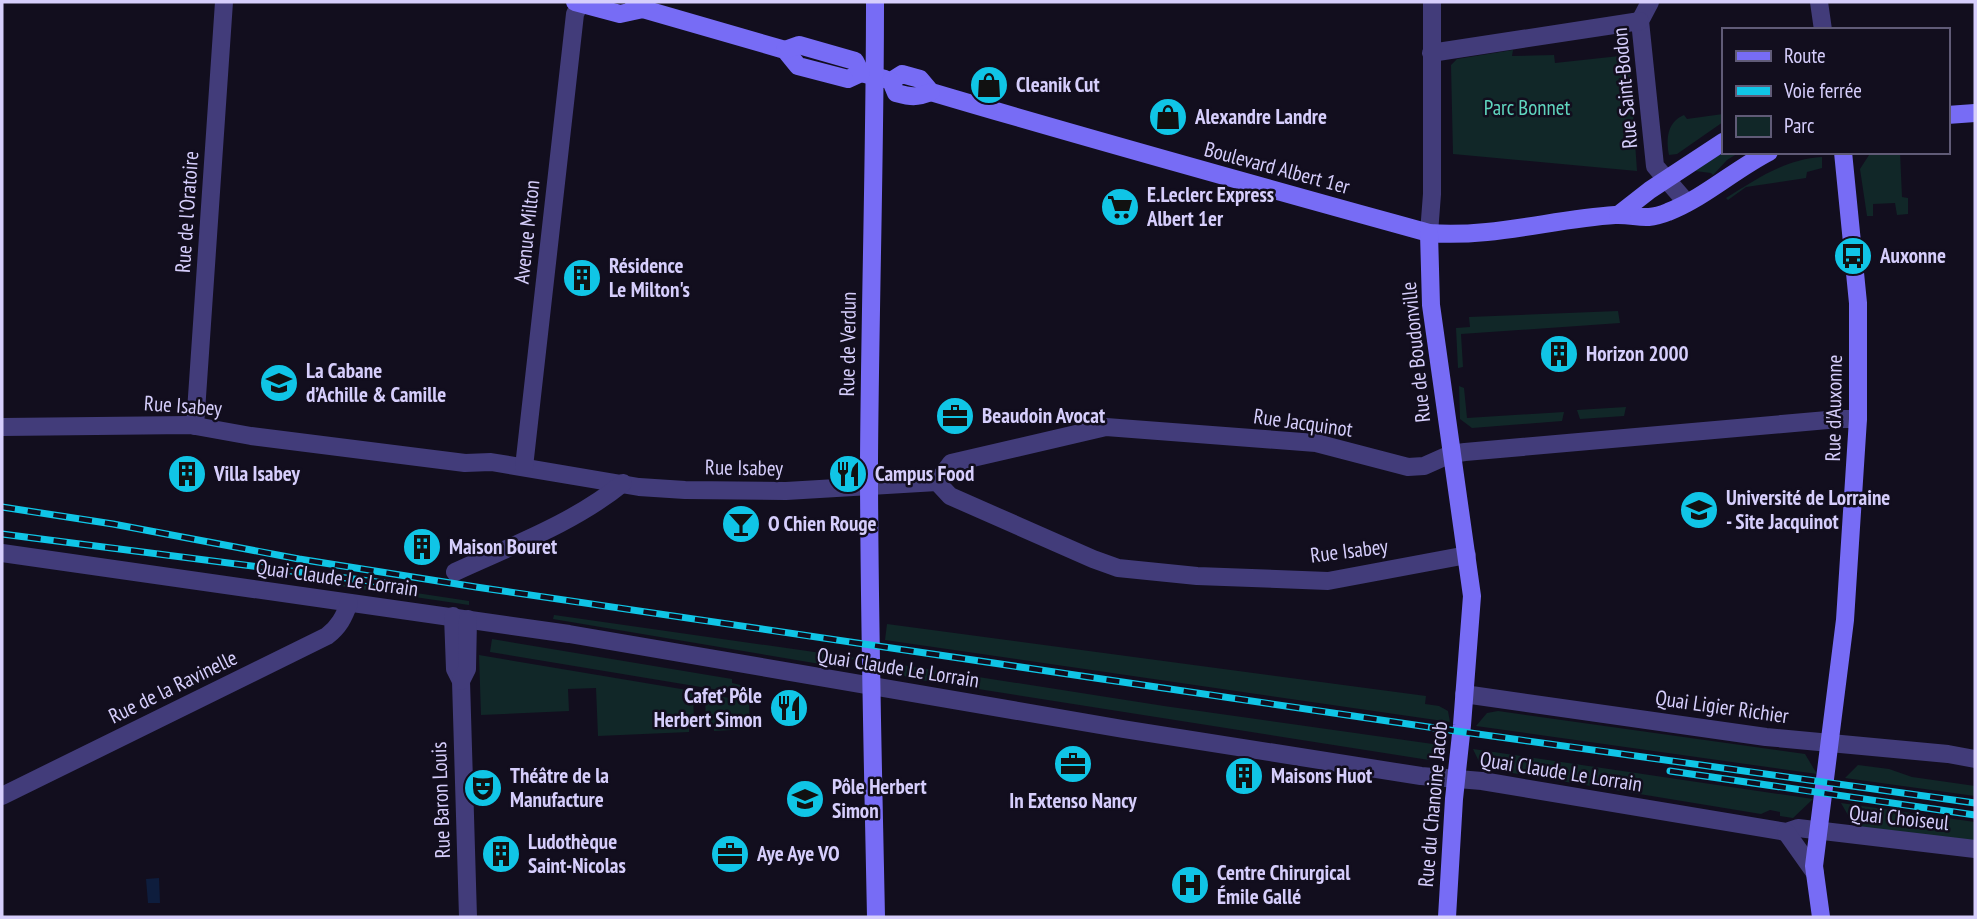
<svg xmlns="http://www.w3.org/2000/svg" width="1977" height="919" viewBox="0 0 1977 919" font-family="'PT Sans Narrow',sans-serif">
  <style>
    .green { fill: #112728 }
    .water { fill: #0e1d3d }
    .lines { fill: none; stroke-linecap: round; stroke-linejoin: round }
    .street { stroke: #423c7a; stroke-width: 18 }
    .secondary { stroke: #776cf5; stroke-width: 18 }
    .rail-casing { stroke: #10c5e6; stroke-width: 7 }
    .rail { stroke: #120e1e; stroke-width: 4.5; stroke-dasharray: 13; stroke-linecap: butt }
    .labels { text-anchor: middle; stroke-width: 5; stroke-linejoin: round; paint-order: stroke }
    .poi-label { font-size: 21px; font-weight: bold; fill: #d6cefc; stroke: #120e1e; text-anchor: start }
    .street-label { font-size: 21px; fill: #d6cefc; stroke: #120e1e }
    .park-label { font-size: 21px; fill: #60d6bf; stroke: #120e1e }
  </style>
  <rect width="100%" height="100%" fill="#120e1e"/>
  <g class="green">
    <polygon points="1513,50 1512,56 1554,55 1555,63 1629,55 1637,171 1453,154 1451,65 1457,59"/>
    <path d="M1723 114V122L1677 154 1669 155C1666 139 1667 122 1684 115L1687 119Z"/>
    <polygon points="1723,152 1740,152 1727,160 1713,175 1711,173 1695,171"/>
    <polygon points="1871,152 1900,152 1902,197 1908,198 1908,214 1897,215 1895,203 1873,204 1873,216 1867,216 1860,169"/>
    <path d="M1822 157V168L1807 172 1806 178 1746 187 1728 200 1726 198C1757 179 1785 159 1822 157Z"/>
    <polygon points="1618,311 1620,323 1461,334 1463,367 1458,368 1456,328 1470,327 1469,317"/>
    <polygon points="1459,386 1464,388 1467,418 1564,412 1562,421 1472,428 1460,419"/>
    <polygon points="1626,407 1624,416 1580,419 1577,410"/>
    <polygon points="326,584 370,586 469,601 469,605"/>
    <polygon points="554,615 856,658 832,666 553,619"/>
    <polygon points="887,624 1426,696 1425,704 1439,706 1448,711 1450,722 885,640"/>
    <polygon points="492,639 732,679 732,683 749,687 749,695 490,652"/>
    <polygon points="479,655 693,691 694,725 689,725 689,732 598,736 596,688 568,689 569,711 481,715"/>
    <polygon points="883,662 1164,706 1447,746 1429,760 908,678"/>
    <polygon points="705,695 749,700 750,729 714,731 714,724 706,724"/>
    <polygon points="1498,711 1805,754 1817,774 1476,726 1487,713"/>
    <polygon points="1473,749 1813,799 1793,818 1780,816 1780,812 1770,810 1761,814 1482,768"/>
    <polygon points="1858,765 1889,769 1912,777 1975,786 1975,796 1845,778"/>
    <polygon points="1841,803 1975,822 1975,843 1856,829"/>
  </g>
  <polygon class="water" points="159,878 160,903 148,903 146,879"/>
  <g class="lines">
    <g class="street">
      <polyline points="1650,2 1640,21 1655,166 1687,203"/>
      <polyline points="1819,2 1823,30"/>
      <polyline points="1431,53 1640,21"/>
      <polyline points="1429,233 1432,194 1432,2"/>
      <polyline points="195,426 224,2"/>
      <polyline points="2,427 190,425 251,436 465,463 491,462 639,487 685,490 786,491 937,482"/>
      <polyline points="524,467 575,14 580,4"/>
      <polyline points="937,482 951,463 1106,427 1316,443 1408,467 1424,466 1451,454 1465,452 1839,419 1858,419"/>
      <polyline points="937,482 950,496 1093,559 1118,568 1197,576 1328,581 1467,555"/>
      <polyline points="2,553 569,634 1123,729 1421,776 1482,781 1786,832 1798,828 1975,849"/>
      <path d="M455 572C511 546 574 523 623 483"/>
      <polyline points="453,616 455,669 461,681 468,917"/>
      <polyline points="461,681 467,669 468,619"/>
      <polyline points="1464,694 1766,737 1948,754 1975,759"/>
      <path d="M2 796 327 636C339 627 344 617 349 603"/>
      <polyline points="1786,832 1815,873"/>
    </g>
    <g class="secondary">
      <polyline points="575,2 620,14 643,9"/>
      <polyline points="634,2 643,9 785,50 798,66 848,79 861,73 885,79"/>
      <path d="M875 2C875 155 870 309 869 462 869 614 873 766 876 917"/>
      <polyline points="785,50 799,45 855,61 861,73"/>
      <path d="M891 81 902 74 920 79 931 92C1096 141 1263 187 1429 233 1492 238 1553 219 1615 215 1637 214 1644 222 1668 212 1704 198 1734 170 1769 152"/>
      <path d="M891 81 896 93C911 97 916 98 931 92"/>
      <polyline points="1947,115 1975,113"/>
      <polyline points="1618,215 1650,190 1723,142"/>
      <polyline points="1429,233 1431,305 1472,596 1462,725 1454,799 1447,917"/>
      <polyline points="1821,917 1814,866 1845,620 1858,419 1858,303 1843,152"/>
    </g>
    <defs>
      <g id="rail">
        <polyline points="2,507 113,524 299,559 476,587 1449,730 1975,803"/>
        <polyline points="2,534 393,584"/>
        <polyline points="1670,771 1975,815"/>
      </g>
    </defs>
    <use href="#rail" class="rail-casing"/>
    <use href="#rail" class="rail"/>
  </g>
  <defs>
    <symbol id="shop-disc" viewBox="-11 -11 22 22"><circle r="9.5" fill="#10c5e6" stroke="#120e1e"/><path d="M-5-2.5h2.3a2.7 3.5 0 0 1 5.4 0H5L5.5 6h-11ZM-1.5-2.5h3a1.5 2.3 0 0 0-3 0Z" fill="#111"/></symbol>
    <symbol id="supermarket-disc" viewBox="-11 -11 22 22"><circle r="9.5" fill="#10c5e6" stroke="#120e1e"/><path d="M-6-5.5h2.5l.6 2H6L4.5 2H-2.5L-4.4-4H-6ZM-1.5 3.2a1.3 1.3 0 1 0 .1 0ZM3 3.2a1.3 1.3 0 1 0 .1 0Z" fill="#111"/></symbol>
    <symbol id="bus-disc" viewBox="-11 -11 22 22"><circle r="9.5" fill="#10c5e6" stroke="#120e1e"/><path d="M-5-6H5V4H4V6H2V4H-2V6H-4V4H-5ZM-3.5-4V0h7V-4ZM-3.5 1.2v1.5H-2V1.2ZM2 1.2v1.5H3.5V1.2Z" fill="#111"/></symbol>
    <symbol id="building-disc" viewBox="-11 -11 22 22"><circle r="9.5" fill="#10c5e6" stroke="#120e1e"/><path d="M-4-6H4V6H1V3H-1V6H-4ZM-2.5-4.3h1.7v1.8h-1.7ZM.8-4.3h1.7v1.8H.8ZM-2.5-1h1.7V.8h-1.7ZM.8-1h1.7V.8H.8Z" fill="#111"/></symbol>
    <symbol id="school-disc" viewBox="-11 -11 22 22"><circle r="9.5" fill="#10c5e6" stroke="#120e1e"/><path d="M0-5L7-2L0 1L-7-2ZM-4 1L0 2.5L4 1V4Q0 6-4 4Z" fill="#111"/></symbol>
    <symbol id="office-disc" viewBox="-11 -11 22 22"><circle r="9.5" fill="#10c5e6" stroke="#120e1e"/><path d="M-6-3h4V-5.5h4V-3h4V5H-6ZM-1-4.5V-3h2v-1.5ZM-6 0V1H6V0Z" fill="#111"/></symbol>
    <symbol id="restaurant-disc" viewBox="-11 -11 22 22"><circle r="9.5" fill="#10c5e6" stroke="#120e1e"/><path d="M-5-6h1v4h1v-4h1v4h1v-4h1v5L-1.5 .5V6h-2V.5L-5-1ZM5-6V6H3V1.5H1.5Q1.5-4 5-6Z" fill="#111"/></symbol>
    <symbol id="university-disc" viewBox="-11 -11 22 22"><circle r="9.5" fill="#10c5e6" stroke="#120e1e"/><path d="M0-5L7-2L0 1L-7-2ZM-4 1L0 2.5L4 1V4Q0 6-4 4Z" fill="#111"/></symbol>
    <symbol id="bar-disc" viewBox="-11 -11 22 22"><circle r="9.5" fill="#10c5e6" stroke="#120e1e"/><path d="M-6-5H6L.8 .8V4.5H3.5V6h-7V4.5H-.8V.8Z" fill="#111"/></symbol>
    <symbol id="theatre-disc" viewBox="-11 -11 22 22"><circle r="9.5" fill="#10c5e6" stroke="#120e1e"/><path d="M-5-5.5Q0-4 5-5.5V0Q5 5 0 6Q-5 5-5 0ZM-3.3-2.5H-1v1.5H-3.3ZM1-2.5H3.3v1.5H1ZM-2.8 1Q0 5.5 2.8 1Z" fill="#111"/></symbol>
    <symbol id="hospital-disc" viewBox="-11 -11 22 22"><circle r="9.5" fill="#10c5e6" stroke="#120e1e"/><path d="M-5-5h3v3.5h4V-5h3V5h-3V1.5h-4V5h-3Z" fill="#111"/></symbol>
  </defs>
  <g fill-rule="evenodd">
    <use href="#shop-disc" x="967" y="63" width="44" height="44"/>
    <use href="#shop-disc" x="1146" y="95" width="44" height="44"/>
    <use href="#supermarket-disc" x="1098" y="185" width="44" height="44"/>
    <use href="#bus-disc" x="1831" y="234" width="44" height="44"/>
    <use href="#building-disc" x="560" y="256" width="44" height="44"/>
    <use href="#building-disc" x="1537" y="332" width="44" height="44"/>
    <use href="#school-disc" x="257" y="361" width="44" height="44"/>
    <use href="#office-disc" x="933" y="394" width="44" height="44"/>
    <use href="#building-disc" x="165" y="452" width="44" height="44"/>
    <use href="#restaurant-disc" x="826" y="452" width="44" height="44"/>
    <use href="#university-disc" x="1677" y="488" width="44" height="44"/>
    <use href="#bar-disc" x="719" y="502" width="44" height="44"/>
    <use href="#building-disc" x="400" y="525" width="44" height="44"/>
    <use href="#restaurant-disc" x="767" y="686" width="44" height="44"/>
    <use href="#office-disc" x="1051" y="742" width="44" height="44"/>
    <use href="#building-disc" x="1222" y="754" width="44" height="44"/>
    <use href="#theatre-disc" x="461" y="766" width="44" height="44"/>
    <use href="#university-disc" x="783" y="777" width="44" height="44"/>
    <use href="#building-disc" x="479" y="832" width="44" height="44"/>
    <use href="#office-disc" x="708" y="832" width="44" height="44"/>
    <use href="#hospital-disc" x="1168" y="863" width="44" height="44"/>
  </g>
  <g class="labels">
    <g class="poi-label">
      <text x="1016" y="92">Cleanik Cut</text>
      <text x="1195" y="124">Alexandre Landre</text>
      <text x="1147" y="202">E.Leclerc Express<tspan x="1147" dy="24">Albert 1er</tspan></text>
      <text x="1880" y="263">Auxonne</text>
      <text x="609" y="273">Résidence<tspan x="609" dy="24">Le Milton's</tspan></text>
      <text x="1586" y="361">Horizon 2000</text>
      <text x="306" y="378">La Cabane<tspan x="306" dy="24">d’Achille &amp; Camille</tspan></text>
      <text x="982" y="423">Beaudoin Avocat</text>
      <text x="214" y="481">Villa Isabey</text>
      <text x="875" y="481">Campus Food</text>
      <text x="1726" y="505">Université de Lorraine<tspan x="1726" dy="24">- Site Jacquinot</tspan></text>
      <text x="768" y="531">O Chien Rouge</text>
      <text x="449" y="554">Maison Bouret</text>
      <text x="762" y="703" text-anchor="end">Cafet’ Pôle<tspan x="762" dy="24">Herbert Simon</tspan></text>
      <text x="510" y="783">Théâtre de la<tspan x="510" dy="24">Manufacture</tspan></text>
      <text x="1271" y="783">Maisons Huot</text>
      <text x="832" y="794">Pôle Herbert<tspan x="832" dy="24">Simon</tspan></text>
      <text x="1073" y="808" text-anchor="middle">In Extenso Nancy</text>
      <text x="528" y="849">Ludothèque<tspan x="528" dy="24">Saint-Nicolas</tspan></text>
      <text x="757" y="861">Aye Aye VO</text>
      <text x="1217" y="880">Centre Chirurgical<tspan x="1217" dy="24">Émile Gallé</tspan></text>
    </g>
    <g class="street-label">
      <text transform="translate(1625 88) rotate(-95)" y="7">Rue Saint-Bodon</text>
      <text transform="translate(1277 168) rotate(15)" y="7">Boulevard Albert 1er</text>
      <text transform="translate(187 212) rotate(-86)" y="7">Rue de l'Oratoire</text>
      <text transform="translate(527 232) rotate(-84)" y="7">Avenue Milton</text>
      <text transform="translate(848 344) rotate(-89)" y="7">Rue de Verdun</text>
      <text transform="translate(1416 352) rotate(-96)" y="7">Rue de Boudonville</text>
      <text transform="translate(183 406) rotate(4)" y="7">Rue Isabey</text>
      <text transform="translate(1834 408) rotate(-89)" y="7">Rue d'Auxonne</text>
      <text transform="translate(1303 423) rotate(8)" y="7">Rue Jacquinot</text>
      <text transform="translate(744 468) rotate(1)" y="7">Rue Isabey</text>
      <text transform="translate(1349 551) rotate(-7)" y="7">Rue Isabey</text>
      <text transform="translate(337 578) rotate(8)" y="7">Quai Claude Le Lorrain</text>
      <text transform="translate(898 668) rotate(9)" y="7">Quai Claude Le Lorrain</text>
      <text transform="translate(173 687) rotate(-26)" y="7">Rue de la Ravinelle</text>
      <text transform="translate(1722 707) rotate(8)" y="7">Quai Ligier Richier</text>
      <text transform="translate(1561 772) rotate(9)" y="7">Quai Claude Le Lorrain</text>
      <text transform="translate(441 800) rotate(-92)" y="7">Rue Baron Louis</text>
      <text transform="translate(1433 804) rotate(-85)" y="7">Rue du Chanoine Jacob</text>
      <text transform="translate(1899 818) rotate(6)" y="7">Quai Choiseul</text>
    </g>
    <g class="park-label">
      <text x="1527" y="115">Parc Bonnet</text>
    </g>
  </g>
  <rect width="1977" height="919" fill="none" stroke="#d6cefc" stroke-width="7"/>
  <rect x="1722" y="28" width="228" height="126" fill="#120e1e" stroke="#605b77" stroke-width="2"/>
  <rect x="1736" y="51" width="35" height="10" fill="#776cf5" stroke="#605b77" stroke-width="2"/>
  <text x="1784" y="63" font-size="21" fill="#d6cefc">Route</text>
  <rect x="1736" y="86" width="35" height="10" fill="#10c5e6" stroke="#605b77" stroke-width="2"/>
  <text x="1784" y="98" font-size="21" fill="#d6cefc">Voie ferrée</text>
  <rect x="1736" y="116" width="35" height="21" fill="#112728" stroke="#605b77" stroke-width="2"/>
  <text x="1784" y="133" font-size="21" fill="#d6cefc">Parc</text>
</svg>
